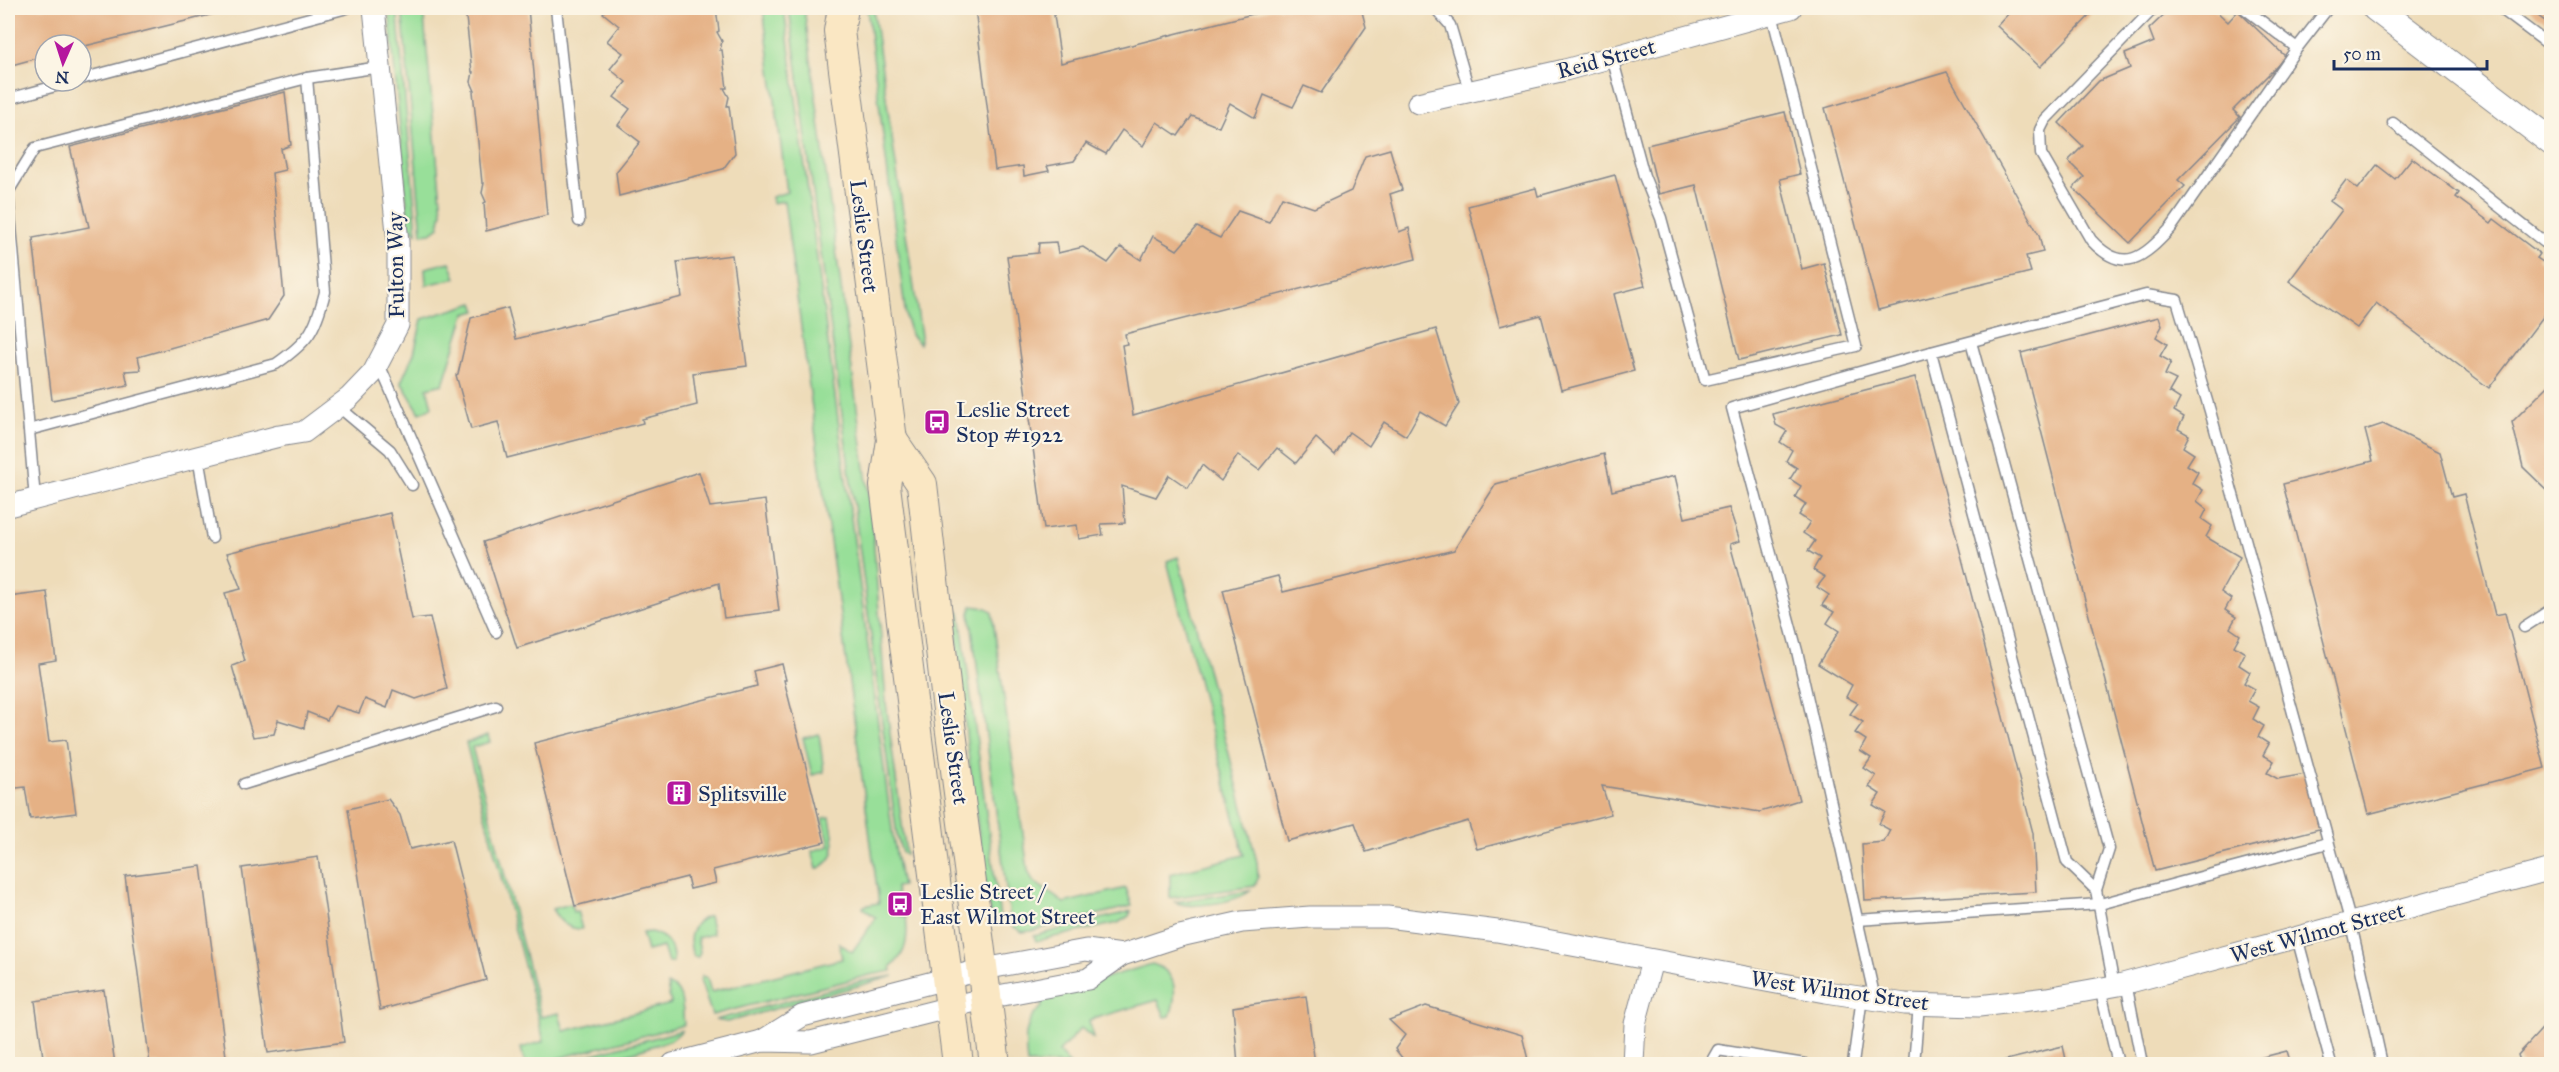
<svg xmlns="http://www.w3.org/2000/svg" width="2559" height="1072" viewBox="0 0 2559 1072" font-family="'IM FELL Great Primer',serif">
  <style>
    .green { fill: #98df99; stroke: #5a877c; stroke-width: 1.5 }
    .building { fill: #e5b185 }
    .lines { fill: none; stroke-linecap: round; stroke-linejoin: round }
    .service-casing { stroke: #84868c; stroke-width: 13 }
    .minor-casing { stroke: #84868c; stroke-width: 23 }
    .tertiary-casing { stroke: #84868c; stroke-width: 29 }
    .secondary-casing { stroke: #84868c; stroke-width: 32 }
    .service { stroke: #fff; stroke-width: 10 }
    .minor { stroke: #fff; stroke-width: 21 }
    .tertiary { stroke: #fff; stroke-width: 27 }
    .secondary { stroke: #fae7c3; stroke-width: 30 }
    .labels { text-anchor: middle; stroke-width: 4.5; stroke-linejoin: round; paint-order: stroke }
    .street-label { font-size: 22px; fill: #1b2f5e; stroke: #fcf5e5 }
    .poi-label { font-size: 22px; fill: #1b2f5e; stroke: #fcf5e5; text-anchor: start }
  </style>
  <rect width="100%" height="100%" fill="#fcf5e5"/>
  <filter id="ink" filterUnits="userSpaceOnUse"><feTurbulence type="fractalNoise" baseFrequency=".0167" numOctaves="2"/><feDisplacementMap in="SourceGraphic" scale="12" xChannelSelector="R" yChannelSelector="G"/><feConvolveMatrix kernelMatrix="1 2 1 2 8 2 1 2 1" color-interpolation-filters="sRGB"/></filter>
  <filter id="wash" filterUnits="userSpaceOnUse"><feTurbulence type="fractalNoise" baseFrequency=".008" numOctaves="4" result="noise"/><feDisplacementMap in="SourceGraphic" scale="24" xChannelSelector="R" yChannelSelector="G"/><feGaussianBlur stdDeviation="1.35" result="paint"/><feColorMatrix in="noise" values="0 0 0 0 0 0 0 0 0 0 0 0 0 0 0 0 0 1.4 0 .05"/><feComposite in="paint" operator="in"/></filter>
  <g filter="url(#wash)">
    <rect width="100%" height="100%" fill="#eedcb9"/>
    <g class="green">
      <polygon points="389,8 397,8 417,233 409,226"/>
      <polygon points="402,8 423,8 442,212 439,227 431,233 422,234"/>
      <path d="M763 8H784L893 837 902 886 896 887 900 916H906C908 934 908 955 891 966L892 971 870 975 712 1015 700 980 702 976 707 978 711 992 842 959 839 943 852 952 876 918 863 908 864 906 879 903 784 201 773 203 772 197 787 192Z"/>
      <polygon points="789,8 804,8 872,521 886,703 906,855 902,853 897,836"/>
      <polygon points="867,8 873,8 921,336 920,344 911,335 906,318"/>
      <polygon points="450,262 456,278 426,285 425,268"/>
      <polygon points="474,303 477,311 465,314 443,384 427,388 432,407 420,413 401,382 414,353 422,319"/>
      <polygon points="1178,557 1257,862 1258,878 1255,886 1170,898 1170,874 1244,855 1167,561"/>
      <polygon points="954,606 960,613 1000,918 992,920 988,906 967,744"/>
      <polygon points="972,606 987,608 992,612 1028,870 1033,881 1064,903 1126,888 1132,906 1031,931 1022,932 1011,925 970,613"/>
      <polygon points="819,734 824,772 812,775 803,738"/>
      <path d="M488 735 490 742 472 747 541 1017 559 1013 564 1031 671 1004 667 985C685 987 682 1011 684 1025L537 1064H525L521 1048 544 1041 466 743Z"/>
      <path d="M830 817C833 839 842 858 817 869L812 851 830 846 823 818Z"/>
      <path d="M1250 891C1236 902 1190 910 1175 902Z"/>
      <path d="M571 904 573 912 577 911 582 929C567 929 560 922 552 909Z"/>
      <polygon points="1131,911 1129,916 1118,923 1036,941 1034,936"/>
      <path d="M709 916 713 934 697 938 700 952 698 957H694C686 940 690 922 709 916Z"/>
      <path d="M651 932C666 936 674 946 673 962L668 963 663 947 647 951 642 933Z"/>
      <path d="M1152 964C1177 971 1178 993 1170 1016L1165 1017 1158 1000 1089 1020 1093 1038 1081 1028 1059 1052 1070 1064H1027C1025 1042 1022 1022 1042 1007L1040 997Z"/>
      <polygon points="894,976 727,1022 715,1020 862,981"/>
      <polygon points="683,1030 671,1040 597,1064 556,1064"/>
    </g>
    <g id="blocks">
      <g class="building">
        <polygon points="8,8 238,8 81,47 81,45 45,45 45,56 8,66"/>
        <polygon points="465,8 528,8 547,215 486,231 484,203 486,202 482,193 484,183 482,183 473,91 475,91 471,82 473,72 472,72"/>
        <polygon points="607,8 716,8 719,31 717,32 722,41 720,50 722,50 727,88 724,88 729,97 727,106 729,106 735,153 723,169 619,196 616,172 640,142 618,125 630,109 614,97 626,82 610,69 623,53 607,41 619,26 603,13"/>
        <polygon points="975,8 1053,8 1061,63 1276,8 1361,8 1366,27 1321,93 1304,86 1293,107 1264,95 1255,118 1230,103 1219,127 1192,116 1178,136 1157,122 1143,146 1122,130 1106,154 1086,143 1074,161 1047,166 1049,171 1024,176 1023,166 995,170"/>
        <polygon points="2002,8 2097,8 2040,67 1997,26 2008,14"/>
        <polygon points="2171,8 2213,8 2228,22 2238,11 2286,57 2233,110 2240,117 2178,180 2185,186 2130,243 2073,188 2084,177 2068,161 2083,146 2059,123 2099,81 2130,68 2125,54 2154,42 2149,29"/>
        <polygon points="2527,8 2552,8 2552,26"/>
        <polygon points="1947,72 2039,235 2043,252 2026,256 2031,272 1878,310 1825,108"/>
        <polygon points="285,92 291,145 281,149 285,170 272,173 284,296 268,320 138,357 141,370 125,371 128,385 52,400 33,238 89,227 70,147"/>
        <polygon points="1785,112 1800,174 1780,179 1802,269 1824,263 1842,335 1739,360 1696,185 1659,194 1647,145"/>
        <polygon points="1390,149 1402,190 1390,194 1399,232 1409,228 1416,259 1125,334 1127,344 1122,345 1133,415 1436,329 1459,404 1445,426 1420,411 1406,436 1384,422 1369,446 1349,432 1335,455 1316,438 1296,463 1277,448 1259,470 1238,455 1221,481 1202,465 1188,488 1169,475 1156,497 1122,486 1125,523 1101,524 1103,535 1079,539 1077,525 1044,529 1007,256 1038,253 1039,243 1056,242 1058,253 1083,247 1108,263 1121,247 1141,260 1153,236 1177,250 1197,227 1220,238 1238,211 1269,222 1282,197 1314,208 1351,191 1365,156"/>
        <polygon points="2412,158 2459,193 2456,197 2491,223 2494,219 2540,254 2537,258 2552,268 2552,305 2489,388 2376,303 2357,328 2289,281 2342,210 2330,201 2346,180 2358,189 2377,165 2395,179"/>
        <polygon points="1615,175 1645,286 1614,294 1634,371 1561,390 1541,315 1500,326 1468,206 1536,188 1538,196"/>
        <polygon points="732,255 747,366 693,373 697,405 642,419 643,423 507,458 498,422 471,429 456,375 458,374 471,318 508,308 516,339 682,297 677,262"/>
        <polygon points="2159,317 2162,326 2156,337 2167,344 2160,356 2171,362 2165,375 2176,380 2169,392 2180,399 2174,411 2184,417 2178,429 2189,435 2183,447 2194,454 2187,465 2198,472 2192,483 2203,490 2197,501 2207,509 2202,519 2212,526 2206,537 2240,557 2221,592 2231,599 2225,610 2236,617 2230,628 2240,635 2234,646 2245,653 2239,665 2250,672 2244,683 2255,689 2248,701 2259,707 2253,719 2264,726 2258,737 2269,744 2263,755 2274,761 2267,773 2278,779 2305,774 2319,829 2155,871 2021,353"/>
        <polygon points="1915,377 2033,833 2036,892 1865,901 1862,844 1884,842 1890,830 1879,824 1885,812 1873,805 1880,794 1869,787 1876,776 1864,768 1871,758 1860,751 1866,740 1855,733 1863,722 1850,714 1858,703 1846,697 1852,685 1818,664 1839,631 1827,623 1834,612 1822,605 1829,595 1817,587 1825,577 1813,570 1820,558 1808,551 1815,541 1803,533 1810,522 1799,515 1806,504 1795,497 1801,486 1790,479 1797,468 1786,461 1792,450 1780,442 1787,431 1776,425 1773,414"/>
        <polygon points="2552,382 2552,495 2523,467 2512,422"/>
        <polygon points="2383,424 2440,452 2452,497 2464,494 2495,615 2505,613 2545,768 2368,814 2283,484 2373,461 2365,430"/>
        <polygon points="1604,454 1612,491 1675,476 1685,518 1729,508 1740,541 1730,544 1799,800 1760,812 1602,786 1611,814 1477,849 1468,821 1366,852 1355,823 1287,841 1223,590 1278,576 1283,592 1454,550 1496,484"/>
        <polygon points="699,472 710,507 765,500 779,611 724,618 719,583 517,648 483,542"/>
        <polygon points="390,513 412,619 430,617 447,689 416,699 393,690 387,708 365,699 359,713 335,706 327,720 307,712 304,728 278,720 274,734 253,737 232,666 245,661 225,593 241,589 227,553"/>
        <polygon points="47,592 56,660 38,663 49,742 66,740 76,813 30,819 25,787 8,789 8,597"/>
        <polygon points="782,664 786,680 784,680 825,842 713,870 716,883 690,889 687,877 575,906 534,743 757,686 754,671"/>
        <polygon points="388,799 400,815 410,849 451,840 486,980 380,1010 348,809"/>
        <polygon points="318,857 344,1042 268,1053 242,868"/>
        <polygon points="201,866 227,1064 150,1064 125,876"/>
        <polygon points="104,990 115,1064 44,1064 35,1001"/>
        <polygon points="1306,996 1315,1064 1238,1064 1233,1007"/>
        <polygon points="1426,1006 1522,1035 1529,1064 1407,1064 1395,1049 1405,1035 1389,1020"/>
        <polygon points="2552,1018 2552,1064 2521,1064 2518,1055"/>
        <polygon points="2063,1046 2067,1064 1990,1064"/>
        <polygon points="2287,1051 2291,1064 2236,1064"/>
      </g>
    </g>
  </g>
  <g filter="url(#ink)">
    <use href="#blocks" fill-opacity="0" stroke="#84868c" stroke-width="1.5"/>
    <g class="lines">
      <defs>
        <g id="service">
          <polyline points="556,8 579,221"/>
          <polyline points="1435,8 1450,25 1469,90"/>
          <path d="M2154 8 2045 120 2040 130 2041 154 2091 240C2124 276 2144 257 2171 228L2297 48"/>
          <polyline points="2244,8 2297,48 2328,8"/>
          <polyline points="2500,8 2552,47"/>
          <polyline points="1612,57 1644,176 1661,218 1705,380 1856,346 1772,14"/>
          <polyline points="81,79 347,8"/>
          <polyline points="8,99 74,81"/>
          <polyline points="2393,123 2552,248"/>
          <polyline points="1971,342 2109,849 2096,890 2114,986"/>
          <polyline points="1931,352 2067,862 2096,890"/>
          <polyline points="379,364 496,632"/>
          <polyline points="339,407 390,450 412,485"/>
          <path d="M29 430 276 364C309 341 315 331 325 292L307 78"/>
          <polyline points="198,457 212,538"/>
          <polyline points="35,499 8,192 35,148 307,78 380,67"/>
          <polyline points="2524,627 2552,609"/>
          <polyline points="244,784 496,706"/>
          <polyline points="1857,920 2100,904 2328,843"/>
          <polyline points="2297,937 2331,1064"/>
          <polyline points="2126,983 2142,1064"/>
          <polyline points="2100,988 2118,1064"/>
          <polyline points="1875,999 1797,651 1732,408 1931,352 2146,295 2177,300 2210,411 2351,924 2382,1064"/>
          <polyline points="1710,1064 1718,1050 1805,1064"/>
          <polyline points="1853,1064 1862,997"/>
          <polyline points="1914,1064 1919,1004"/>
        </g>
        <g id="minor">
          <polyline points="1418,103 1565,70 1791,8"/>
          <polyline points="8,506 279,436 304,432 349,398 373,373 398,325 398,242 374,8"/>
          <polyline points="762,1041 802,1016 984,969 1086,950 1122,955"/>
          <polyline points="673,1064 762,1041 811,1042 987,998 1088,979 1122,955 1180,936 1242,922 1310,917 1387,917 1497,931 1826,992 1905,1004 1979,1006 2047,998 2119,985 2552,869"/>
          <polyline points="1633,1064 1635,1024 1652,961"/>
        </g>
        <polyline id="tertiary" points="2376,8 2552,142"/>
        <g id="secondary">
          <polyline points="843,8 839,31 892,440 885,486 958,1064"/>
          <polyline points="892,440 922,484 947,702 995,1064"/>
        </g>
      </defs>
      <use href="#service" class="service-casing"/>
      <use href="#minor" class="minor-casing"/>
      <use href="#tertiary" class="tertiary-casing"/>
      <use href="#secondary" class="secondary-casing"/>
      <use href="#service" class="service"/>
      <use href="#minor" class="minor"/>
      <use href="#tertiary" class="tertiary"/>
      <use href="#secondary" class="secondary"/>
    </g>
  </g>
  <defs>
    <symbol id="bus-square" viewBox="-11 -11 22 22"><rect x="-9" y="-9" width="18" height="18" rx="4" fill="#b5179e" stroke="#fcf5e5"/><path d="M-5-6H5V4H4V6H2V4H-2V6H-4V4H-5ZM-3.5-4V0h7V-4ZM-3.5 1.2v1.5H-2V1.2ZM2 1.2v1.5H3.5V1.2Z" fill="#fff"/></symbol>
    <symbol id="building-square" viewBox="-11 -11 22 22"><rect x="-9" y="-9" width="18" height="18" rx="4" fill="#b5179e" stroke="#fcf5e5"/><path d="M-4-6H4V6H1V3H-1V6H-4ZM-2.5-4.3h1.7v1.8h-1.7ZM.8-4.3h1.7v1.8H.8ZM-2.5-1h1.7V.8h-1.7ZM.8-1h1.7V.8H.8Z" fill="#fff"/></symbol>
  </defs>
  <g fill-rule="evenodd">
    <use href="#bus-square" x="922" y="407" width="30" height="30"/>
    <use href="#building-square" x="664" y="778" width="30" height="30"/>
    <use href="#bus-square" x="885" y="889" width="30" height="30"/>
  </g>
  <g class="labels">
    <g class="street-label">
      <text transform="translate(1606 58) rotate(-15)" y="8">Reid Street</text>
      <text transform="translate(865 236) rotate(83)" y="8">Leslie Street</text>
      <text transform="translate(395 265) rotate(-91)" y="8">Fulton Way</text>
      <text transform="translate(954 748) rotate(82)" y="8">Leslie Street</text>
      <text transform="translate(2317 932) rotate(-15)" y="8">West Wilmot Street</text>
      <text transform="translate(1840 990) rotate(8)" y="8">West Wilmot Street</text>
    </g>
    <g class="poi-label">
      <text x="956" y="417">Leslie Street<tspan x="956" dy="25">Stop #1922</tspan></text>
      <text x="698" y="801">Splitsville</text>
      <text x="920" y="899">Leslie Street /<tspan x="920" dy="25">East Wilmot Street</tspan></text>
    </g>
  </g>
  <rect width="2559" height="1072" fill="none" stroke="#fcf5e5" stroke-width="30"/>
  <g transform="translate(63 63) rotate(183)"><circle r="28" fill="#fcf5e5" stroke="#a2a6af" stroke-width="1.5"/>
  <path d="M0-4.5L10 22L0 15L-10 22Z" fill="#b5179e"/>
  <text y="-9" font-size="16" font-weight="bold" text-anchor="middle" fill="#1b2f5e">N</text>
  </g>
  <path d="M2334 60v9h153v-9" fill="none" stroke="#1b2f5e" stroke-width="3"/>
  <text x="2343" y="60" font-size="18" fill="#1b2f5e" stroke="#fcf5e5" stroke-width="4.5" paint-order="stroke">50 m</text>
</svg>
